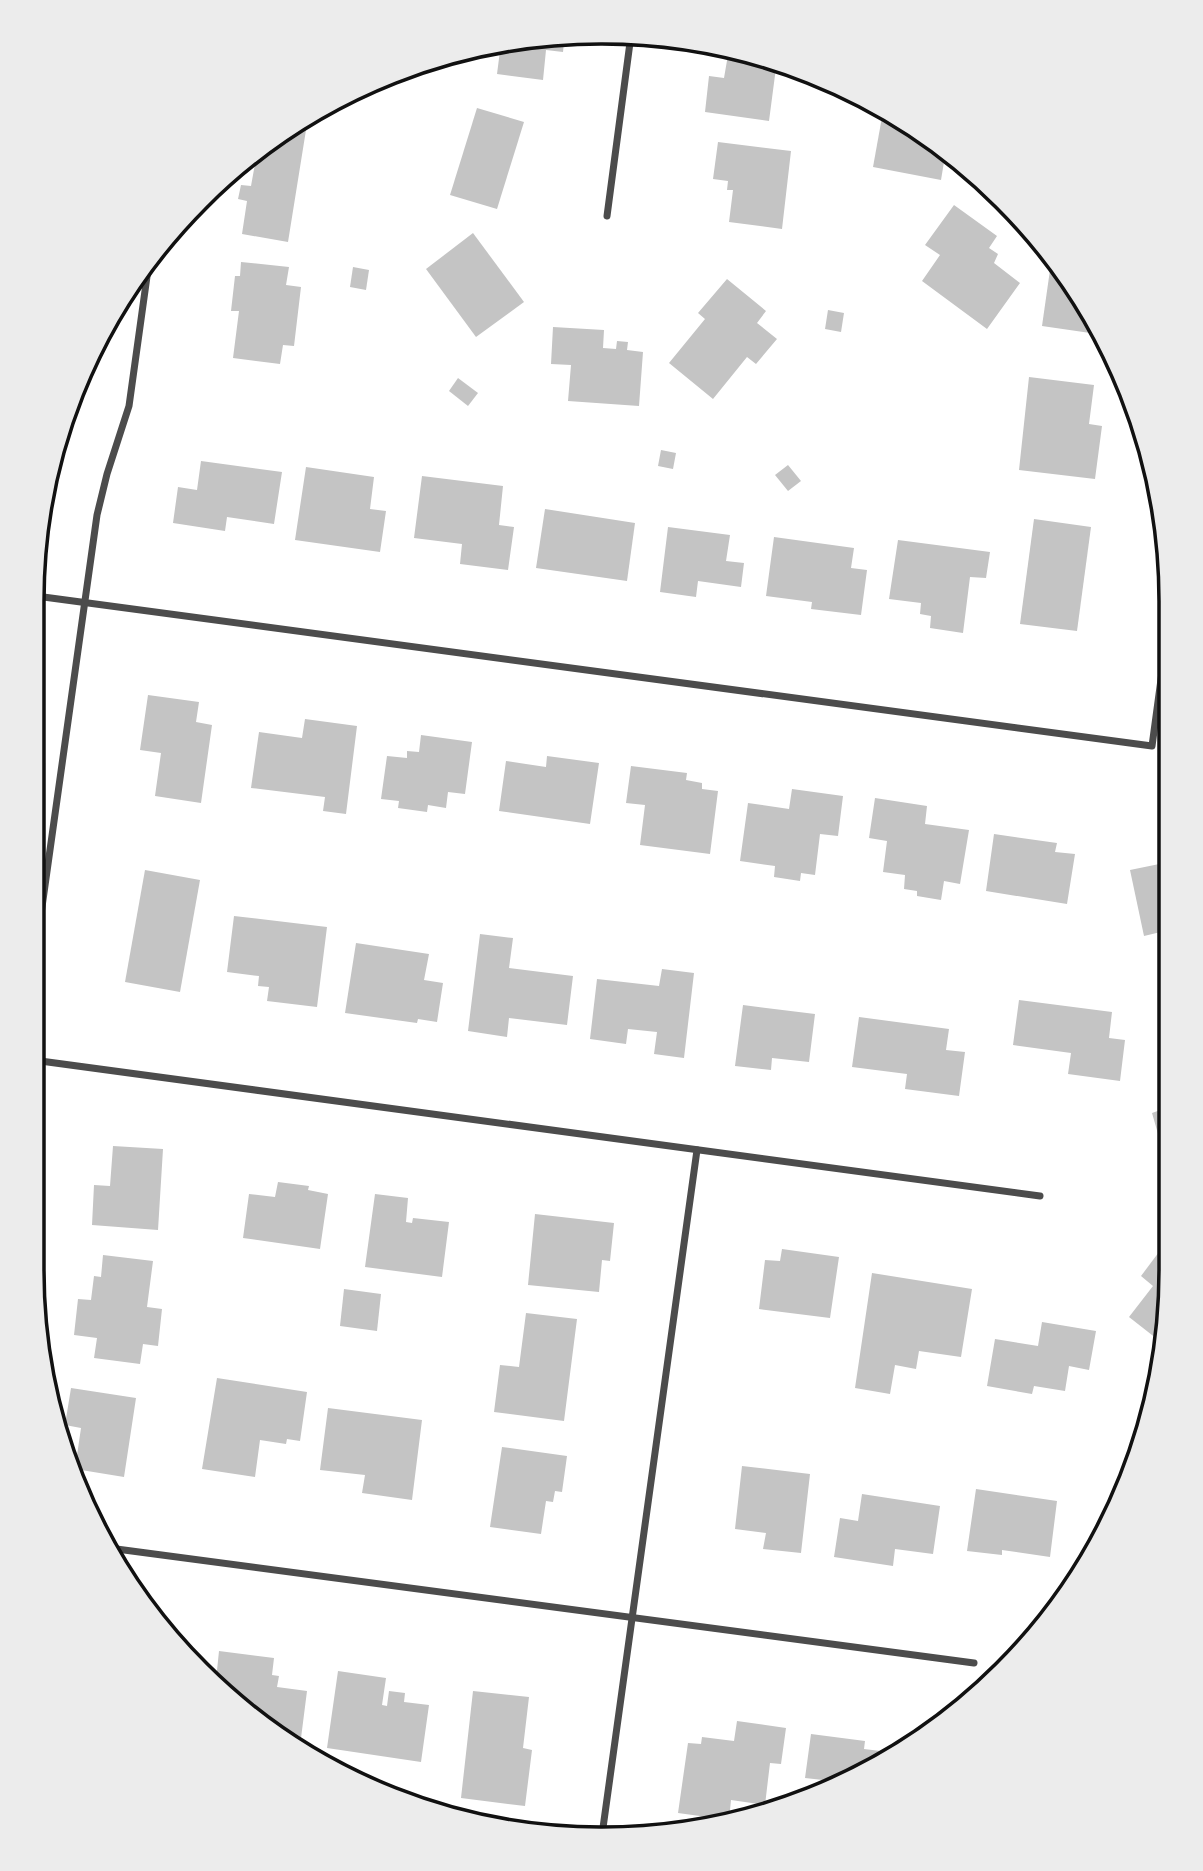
<svg xmlns="http://www.w3.org/2000/svg" width="1203" height="1871" viewBox="0 0 1203 1871" font-family="'Source Serif 4',serif">
  <style>
    .building { fill: #c4c4c4 }
    .lines { fill: none; stroke-linecap: round; stroke-linejoin: round }
    .minor { stroke: #4c4c4c; stroke-width: 7 }
    .rim { fill: none; stroke: #111; stroke-width: 3.5 }
  </style>
  <rect width="100%" height="100%" fill="#fff"/>
  <g class="building">
    <polygon points="565,33 563,52 546,50 543,80 497,74 501,43"/>
    <polygon points="729,49 777,60 769,121 705,112 709,76 724,78"/>
    <polygon points="884,106 946,150 941,180 873,167"/>
    <polygon points="477,108 524,122 497,209 450,195"/>
    <polygon points="290,127 306,130 288,242 242,234 247,201 238,199 241,185 251,186 258,147"/>
    <polygon points="718,142 791,151 782,229 729,222 733,190 727,190 728,181 713,179"/>
    <polygon points="954,205 997,236 989,248 998,254 994,263 1020,283 987,329 922,281 940,255 925,245"/>
    <polygon points="473,233 524,302 476,337 426,269"/>
    <polygon points="241,262 289,267 286,285 301,287 294,346 283,345 280,364 233,358 239,311 231,311 235,276 240,276"/>
    <polygon points="1051,263 1060,265 1104,335 1042,326"/>
    <polygon points="353,267 369,270 366,290 350,287"/>
    <polygon points="727,279 766,311 757,323 777,339 756,364 747,357 713,399 669,363 705,319 698,313"/>
    <polygon points="828,310 844,313 841,332 825,329"/>
    <polygon points="553,327 604,330 603,348 616,349 617,341 628,342 627,350 643,352 639,406 568,401 571,365 551,364"/>
    <polygon points="1029,377 1094,385 1089,424 1102,426 1095,479 1019,470"/>
    <polygon points="458,378 478,393 468,406 449,391"/>
    <polygon points="661,450 676,453 673,469 658,466"/>
    <polygon points="201,461 282,472 274,524 227,517 225,531 173,523 178,487 197,490"/>
    <polygon points="788,465 801,481 788,491 775,475"/>
    <polygon points="306,467 374,477 370,509 386,511 380,552 295,540"/>
    <polygon points="422,476 503,486 499,525 514,527 508,570 460,564 462,544 414,538"/>
    <polygon points="545,509 635,523 627,581 536,568"/>
    <polygon points="1034,519 1091,527 1077,631 1020,624"/>
    <polygon points="668,527 730,535 726,561 744,563 741,587 698,581 696,597 660,592"/>
    <polygon points="774,537 854,548 851,568 867,570 861,615 811,609 812,602 766,596"/>
    <polygon points="898,540 990,552 986,578 970,577 963,633 930,628 931,616 920,614 921,603 889,599"/>
    <polygon points="148,695 199,702 196,722 212,725 201,803 155,796 161,753 140,750"/>
    <polygon points="305,719 357,726 346,814 323,811 325,797 251,788 259,732 302,738"/>
    <polygon points="421,735 472,742 465,794 448,792 446,808 428,805 427,812 398,808 399,801 381,799 387,756 407,758 407,751 419,752"/>
    <polygon points="547,756 599,763 590,824 499,811 506,761 546,767"/>
    <polygon points="631,766 687,773 686,780 702,783 702,789 718,791 710,854 640,845 645,805 626,803"/>
    <polygon points="792,789 843,796 838,836 820,834 815,875 801,873 800,881 774,877 775,866 740,861 748,803 789,809"/>
    <polygon points="875,798 927,806 925,824 969,830 960,884 944,881 941,900 917,896 917,891 904,889 905,875 883,872 887,841 869,838"/>
    <polygon points="994,834 1057,843 1055,852 1075,854 1067,904 986,891"/>
    <polygon points="1169,862 1169,930 1144,936 1130,870"/>
    <polygon points="145,870 200,880 180,992 125,982"/>
    <polygon points="234,916 327,927 317,1007 267,1001 269,987 258,986 259,976 227,972"/>
    <polygon points="480,934 513,938 509,968 573,976 567,1025 509,1018 507,1037 468,1031"/>
    <polygon points="356,943 429,954 424,980 443,983 437,1022 418,1019 417,1023 345,1013"/>
    <polygon points="662,969 694,973 684,1058 654,1054 657,1032 628,1029 626,1044 590,1039 597,979 659,986"/>
    <polygon points="1019,1000 1112,1012 1109,1038 1125,1040 1120,1081 1068,1074 1071,1053 1013,1045"/>
    <polygon points="743,1005 815,1014 809,1062 772,1058 771,1070 735,1066"/>
    <polygon points="859,1017 949,1029 946,1050 965,1052 959,1096 905,1089 907,1074 852,1067"/>
    <polygon points="1168,1095 1168,1165 1167,1165 1152,1113 1166,1108 1163,1097"/>
    <polygon points="113,1146 163,1149 158,1230 92,1225 94,1185 110,1186"/>
    <polygon points="278,1182 309,1186 308,1190 328,1194 320,1249 243,1238 249,1194 275,1197"/>
    <polygon points="375,1194 408,1198 406,1222 412,1223 413,1218 449,1222 442,1277 365,1267"/>
    <polygon points="535,1214 614,1223 610,1261 602,1260 599,1292 528,1285"/>
    <polygon points="1165,1244 1167,1246 1166,1346 1129,1317 1153,1286 1141,1276"/>
    <polygon points="782,1249 839,1257 830,1318 759,1309 765,1260 780,1261"/>
    <polygon points="103,1255 153,1261 147,1307 162,1309 158,1346 143,1344 140,1364 94,1358 97,1338 74,1335 78,1299 91,1300 94,1276 101,1277"/>
    <polygon points="872,1273 972,1289 961,1357 919,1351 916,1369 895,1365 890,1394 855,1388"/>
    <polygon points="344,1289 381,1294 377,1331 340,1326"/>
    <polygon points="526,1313 577,1319 564,1421 494,1412 500,1365 519,1367"/>
    <polygon points="1042,1322 1096,1331 1089,1370 1069,1366 1065,1391 1034,1386 1032,1394 987,1386 995,1339 1038,1346"/>
    <polygon points="217,1378 307,1392 300,1441 287,1439 286,1444 260,1440 255,1477 202,1469"/>
    <polygon points="71,1388 136,1398 124,1477 75,1469 81,1428 65,1425"/>
    <polygon points="328,1408 422,1420 412,1500 362,1493 365,1475 320,1470"/>
    <polygon points="502,1447 567,1456 562,1492 555,1491 553,1502 546,1501 541,1534 490,1527"/>
    <polygon points="742,1466 810,1474 801,1553 763,1549 766,1533 735,1529"/>
    <polygon points="976,1489 1057,1501 1050,1557 1002,1550 1002,1555 967,1551"/>
    <polygon points="862,1494 940,1506 933,1554 895,1549 893,1566 834,1557 840,1518 858,1521"/>
    <polygon points="219,1651 274,1658 272,1675 279,1676 277,1687 307,1691 300,1746 255,1722 216,1680"/>
    <polygon points="338,1671 386,1678 382,1705 387,1706 389,1691 405,1693 404,1702 429,1705 421,1762 327,1748"/>
    <polygon points="473,1691 529,1697 523,1748 532,1750 525,1806 461,1798"/>
    <polygon points="737,1721 786,1728 781,1764 770,1763 765,1805 731,1800 729,1820 678,1813 688,1743 701,1744 702,1737 734,1741"/>
    <polygon points="811,1734 865,1741 864,1749 897,1753 822,1787 823,1780 805,1778"/>
    <polygon points="431,1803 461,1808 459,1817 430,1812"/>
  </g>
  <g class="lines">
    <g class="minor">
      <polyline points="607,216 631,35"/>
      <polyline points="36,596 1152,746 1170,613"/>
      <polyline points="33,971 97,515 107,474 129,406 149,262"/>
      <polyline points="33,1060 1040,1196"/>
      <polyline points="109,1548 974,1663"/>
      <polyline points="602,1835 697,1150"/>
    </g>
  </g>
  <path d="M0 0H1203V1871H0ZM601 44H602A557 557 0 0 1 1159 601V1270A557 557 0 0 1 602 1827H601A557 557 0 0 1 44 1270V601A557 557 0 0 1 601 44Z" fill="#ececec" fill-rule="evenodd"/>
  <path class="rim" d="M601 44H602A557 557 0 0 1 1159 601V1270A557 557 0 0 1 602 1827H601A557 557 0 0 1 44 1270V601A557 557 0 0 1 601 44Z"/>
</svg>
